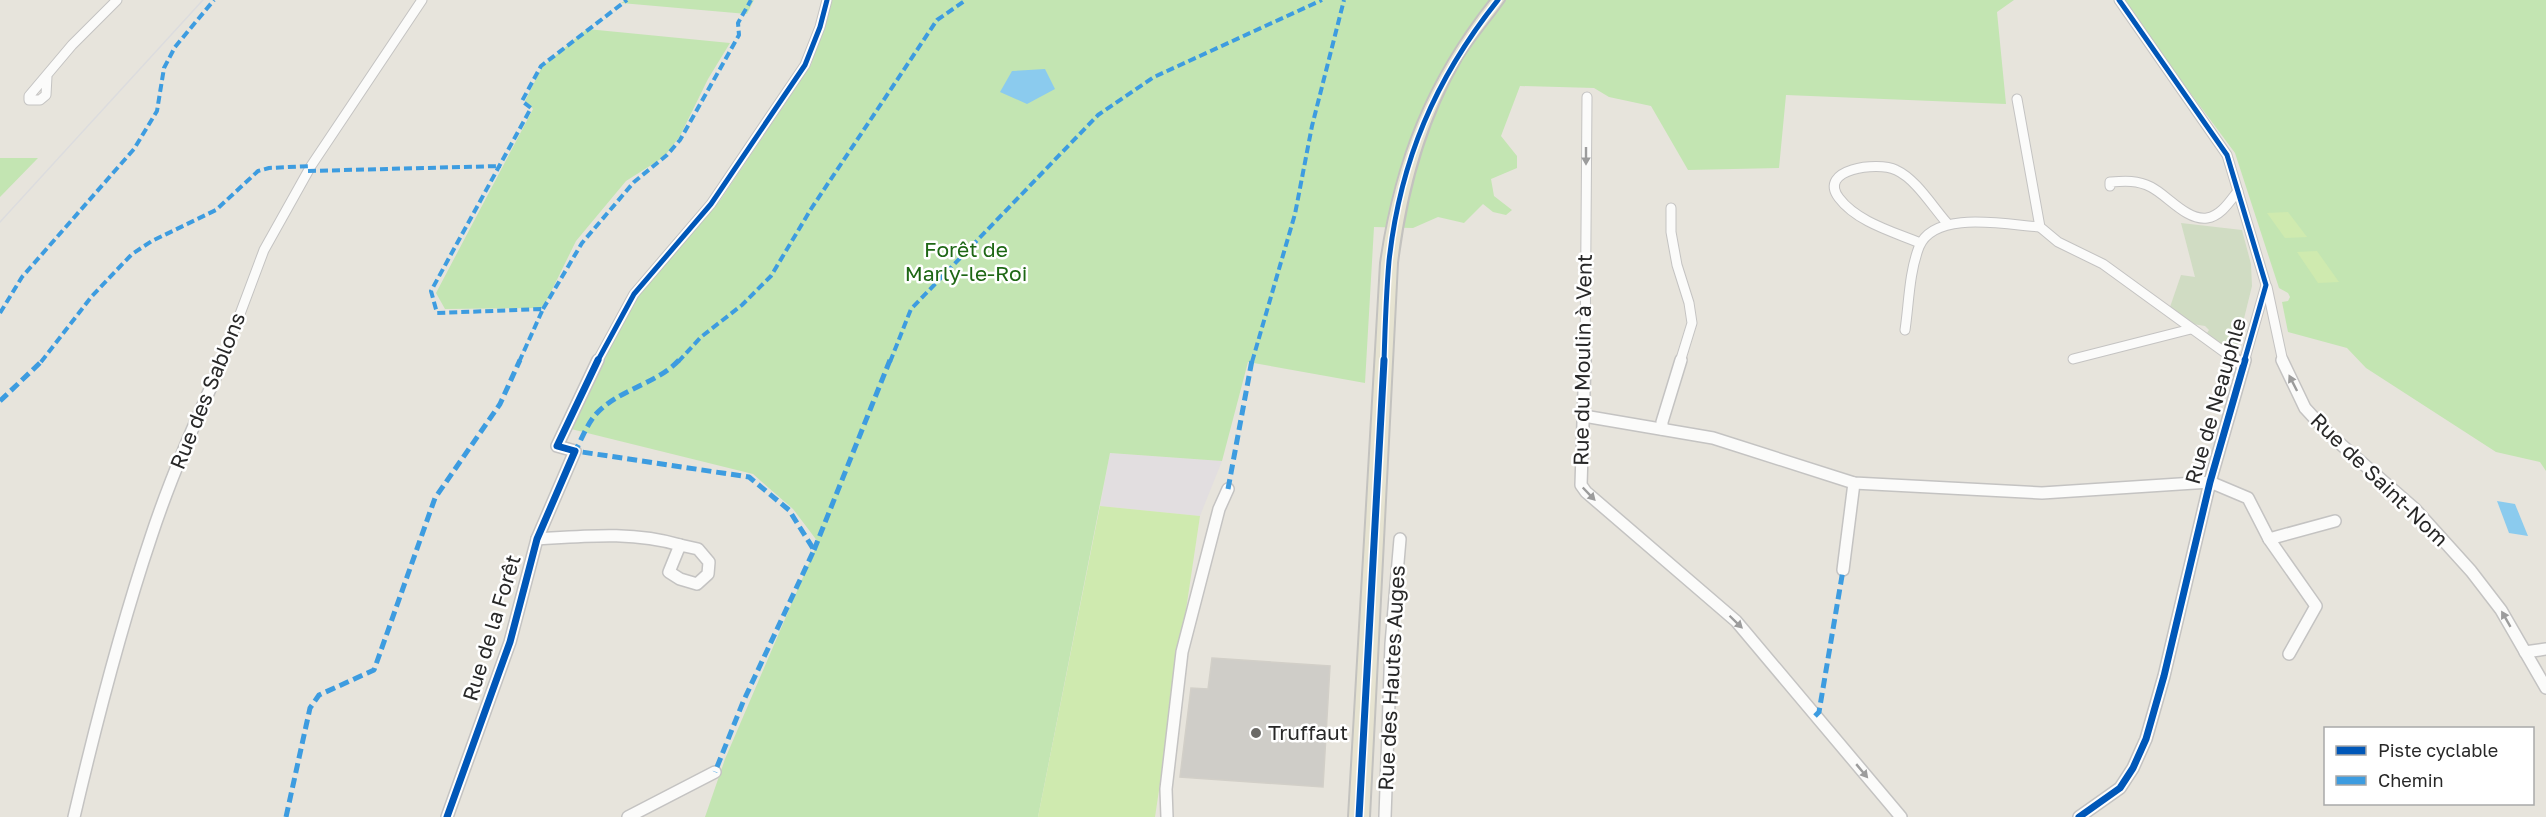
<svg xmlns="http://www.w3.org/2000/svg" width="2546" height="817" viewBox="0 0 2546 817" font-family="'Golos Text',sans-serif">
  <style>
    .industrial { fill: #e2dee0 }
    .green { fill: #c3e5b2 }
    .cemetery { fill: #d0dcc3 }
    .pitch { fill: #cfeaaf }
    .water { fill: #8bcbee }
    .building { fill: #cfcdc8; stroke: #d2cfc8; stroke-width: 1.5 }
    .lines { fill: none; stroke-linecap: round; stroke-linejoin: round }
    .street-far1-casing { stroke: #c4c3c2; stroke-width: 11 }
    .street-casing { stroke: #c4c3c2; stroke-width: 14 }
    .primary-casing { stroke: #c3c2bf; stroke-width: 4 }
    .street-far1 { stroke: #fbfbfa; stroke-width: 9 }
    .street { stroke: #fbfbfa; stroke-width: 11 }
    .primary { fill: #e6e3d1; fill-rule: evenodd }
    .tram { stroke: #dcdcde; stroke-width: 1.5 }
    .quiet-far1 { stroke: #3d9ce0; stroke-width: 4; stroke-dasharray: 8 4; stroke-linecap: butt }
    .quiet { stroke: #3d9ce0; stroke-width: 5; stroke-dasharray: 10 5; stroke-linecap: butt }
    .cycleway-far1-casing { stroke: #fff; stroke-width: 8 }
    .cycleway-casing { stroke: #fff; stroke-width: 10 }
    .cycleway-far1 { stroke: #0057b8; stroke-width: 5 }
    .cycleway { stroke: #0057b8; stroke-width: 7 }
    .oneway { fill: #9c9c9c }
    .poi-dot { fill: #6b6a67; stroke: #fff; stroke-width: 2 }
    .labels { text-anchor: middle; stroke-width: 5; stroke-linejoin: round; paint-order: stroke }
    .park-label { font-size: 21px; fill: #1e6715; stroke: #fff }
    .street-label { font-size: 21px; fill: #282828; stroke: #fff }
    .poi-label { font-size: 21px; fill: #282828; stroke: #fff; text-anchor: start }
  </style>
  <rect width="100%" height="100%" fill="#e7e4dc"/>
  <polygon class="industrial" points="1110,453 1222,461 1200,516 1100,506"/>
  <g class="green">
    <polygon points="626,0 754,0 747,14 621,3"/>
    <polygon points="831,0 2014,0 1997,12 2006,104 1786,95 1779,168 1688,170 1651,106 1609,97 1594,88 1520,86 1501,136 1517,156 1517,168 1491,179 1494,196 1512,210 1506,215 1493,212 1483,204 1464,223 1438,217 1413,228 1374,227 1365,383 1248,362 1222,461 1110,453 1038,817 705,817 725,759 818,542 793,509 753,474 567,428 642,288 719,202 811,65"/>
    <polygon points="2121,0 2546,0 2546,471 2540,462 2496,452 2366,368 2347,348 2288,332 2282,302 2288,301 2290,297 2288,293 2279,288 2235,153"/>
    <polygon points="587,29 730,43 708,79 680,136 664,157 626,181 576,241 543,308 445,309 436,293 533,109 525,101 542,67"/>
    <polygon points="0,158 38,158 0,197"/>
  </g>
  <polygon class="cemetery" points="2181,223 2242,230 2251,264 2252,286 2237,347 2226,347 2207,333 2209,330 2205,326 2193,324 2170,307 2181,275 2195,277"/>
  <g class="pitch">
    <polygon points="2288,212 2307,237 2285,238 2267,213"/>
    <polygon points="2317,251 2339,282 2318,283 2297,252"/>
    <polygon points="1100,506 1200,516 1155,817 1038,817"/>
  </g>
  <g class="water">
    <polygon points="1045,69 1055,89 1027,104 1000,92 1012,71"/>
    <polygon points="2497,501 2515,504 2528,536 2509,533"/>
  </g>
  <polygon class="building" points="1212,658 1330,666 1323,787 1180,777 1191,688 1208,689"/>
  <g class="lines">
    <defs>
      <g id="street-far1">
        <polyline points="2119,0 2227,155 2266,285 2244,362"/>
        <polyline points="47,76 46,95 40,100 29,100 29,96 72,45 117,0"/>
        <polyline points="2017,99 2040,227 2058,242 2103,264 2238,362"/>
        <path d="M2110 186V182C2125 181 2137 180 2151 187 2167 195 2187 221 2207 218 2221 216 2230 201 2238 191"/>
        <polyline points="1671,208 1671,232 1677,265 1689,303 1692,323 1680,362"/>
        <path d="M1920 243C1894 232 1857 222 1839 198 1817 169 1878 161 1896 170 1916 179 1932 206 1947 223"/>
        <polyline points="2267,287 2283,362"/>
        <path d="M1905 330C1909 303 1909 273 1919 247 1934 209 2008 225 2040 227"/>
        <polyline points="2073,359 2191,329"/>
        <polyline points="222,362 264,250 311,166 422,0"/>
        <polyline points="597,362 634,294 711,204 805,65 820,27 827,0"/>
        <polyline points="1585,362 1587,97"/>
      </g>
      <g id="street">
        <polyline points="1585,360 1581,485 1586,492 1736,621 1901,817"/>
        <polyline points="2236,360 2243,365"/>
        <polyline points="2282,360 2305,408 2329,434 2415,509 2471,571 2501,610 2546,688"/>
        <polyline points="1584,416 1713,438 1854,483 2042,493 2210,482 2248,498 2269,539 2316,606 2289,654"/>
        <polyline points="1662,429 1662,422 1681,360"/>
        <path d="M537 539C586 536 633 531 680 545"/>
        <polyline points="2269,539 2335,521"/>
        <polygon points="680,545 698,549 709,562 708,574 697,584 680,579 669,572"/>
        <polyline points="1843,570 1854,483"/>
        <polyline points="2525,652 2546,649"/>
        <path d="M74 817C96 723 120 629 151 537 171 476 197 418 223 360"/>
        <polyline points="447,817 510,642 537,539 575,451 557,446 598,360"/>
        <polyline points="628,817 715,772"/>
        <polyline points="1167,817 1166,789 1182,652 1219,509 1228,489"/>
        <polyline points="1385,817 1391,644 1400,539"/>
        <polyline points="2079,817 2120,788 2133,768 2146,739 2164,676 2210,482 2245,360"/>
      </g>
      <path id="primary" d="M1491 0H1504C1490 20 1474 38 1461 59 1424 122 1406 191 1397 263L1369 817H1349L1381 263C1396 161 1427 81 1491 0Z"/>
    </defs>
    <use href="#street-far1" class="street-far1-casing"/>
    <use href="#street" class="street-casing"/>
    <use href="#primary" class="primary-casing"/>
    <use href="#street-far1" class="street-far1"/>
    <use href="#street" class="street"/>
    <use href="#primary" class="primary"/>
    <polyline class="tram" points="0,222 203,0"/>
    <g class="quiet-far1">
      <polyline points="308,171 501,166"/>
      <polyline points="543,309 582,243 634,182 667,155 680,140 739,35 738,23 751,0"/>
      <polyline points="0,313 22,277 134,149 157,111 164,68 175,47 214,0"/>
      <polyline points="41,362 92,296 132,254 152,241 216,210 258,171 269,168 311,166"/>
      <polyline points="519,362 543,309 437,313 431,291 531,108 522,101 541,66 627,0"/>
      <polyline points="678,362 701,337 742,305 771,276 811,209 937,20 966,0"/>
      <polyline points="890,362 911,309 1098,115 1154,77 1322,0"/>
      <polyline points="1252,362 1295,214 1312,126 1344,0"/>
    </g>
    <g class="quiet">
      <path d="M679 360C657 384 619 389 596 414 587 424 582 439 575 451L749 477 789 510 814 550 743 702 715 772"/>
      <polyline points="0,401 43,360"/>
      <polyline points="1228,489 1252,360"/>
      <polyline points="814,550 890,360"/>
      <polyline points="1815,716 1819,712 1843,570"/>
      <polyline points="286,817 310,708 319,695 374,670 435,498 500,404 520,360"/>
    </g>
    <defs>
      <g id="cycleway-far1">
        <polyline points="2119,0 2227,155 2266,285 2244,362"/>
        <polyline points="597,362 634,294 711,204 805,65 820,27 827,0"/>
        <path d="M1384 362C1385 328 1386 295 1389 261 1400 161 1435 79 1498 0"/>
      </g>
      <g id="cycleway">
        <polyline points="447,817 510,642 537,539 575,451 557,446 598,360"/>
        <polyline points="1359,817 1384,360"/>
        <polyline points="2079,817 2120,788 2133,768 2146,739 2164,676 2210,482 2245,360"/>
      </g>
    </defs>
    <use href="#cycleway-far1" class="cycleway-far1-casing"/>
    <use href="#cycleway" class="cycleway-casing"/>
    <use href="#cycleway-far1" class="cycleway-far1"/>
    <use href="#cycleway" class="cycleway"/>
  </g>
  <defs><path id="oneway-solid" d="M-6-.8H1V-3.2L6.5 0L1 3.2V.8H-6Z" transform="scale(1.5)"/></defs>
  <g class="oneway">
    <use href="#oneway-solid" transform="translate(1586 156) rotate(90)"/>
    <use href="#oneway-solid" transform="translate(2293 383) rotate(-117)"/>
    <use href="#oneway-solid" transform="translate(1589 494) rotate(46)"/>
    <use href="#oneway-solid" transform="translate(2506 619) rotate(-120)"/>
    <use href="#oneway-solid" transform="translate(1736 622) rotate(44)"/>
    <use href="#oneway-solid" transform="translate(1862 771) rotate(50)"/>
  </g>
  <circle class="poi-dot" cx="1256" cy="733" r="6"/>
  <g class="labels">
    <g class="park-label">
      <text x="966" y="257">Forêt de<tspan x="966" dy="24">Marly-le-Roi</tspan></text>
    </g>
    <g class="street-label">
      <text transform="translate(1583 360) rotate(-89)" y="7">Rue du Moulin à Vent</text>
      <text transform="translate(208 391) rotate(-68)" y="7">Rue des Sablons</text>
      <text transform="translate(2216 401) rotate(-74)" y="7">Rue de Neauphle</text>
      <text transform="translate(2379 480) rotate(44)" y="7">Rue de Saint-Nom</text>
      <text transform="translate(492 628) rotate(-73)" y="7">Rue de la Forêt</text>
      <text transform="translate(1392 678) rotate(-87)" y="7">Rue des Hautes Auges</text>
    </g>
    <g class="poi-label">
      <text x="1268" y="740">Truffaut</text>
    </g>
  </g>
  <rect x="2324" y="727" width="210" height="78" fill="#ffffff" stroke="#a9a9a9" stroke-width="1.5"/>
  <rect x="2336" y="746" width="30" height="9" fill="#0057b8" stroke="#a9a9a9" stroke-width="1.5"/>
  <text x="2378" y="757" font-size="18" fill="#282828">Piste cyclable</text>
  <rect x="2336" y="776" width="30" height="9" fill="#3d9ce0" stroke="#a9a9a9" stroke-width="1.5"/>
  <text x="2378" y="787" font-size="18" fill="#282828">Chemin</text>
</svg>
